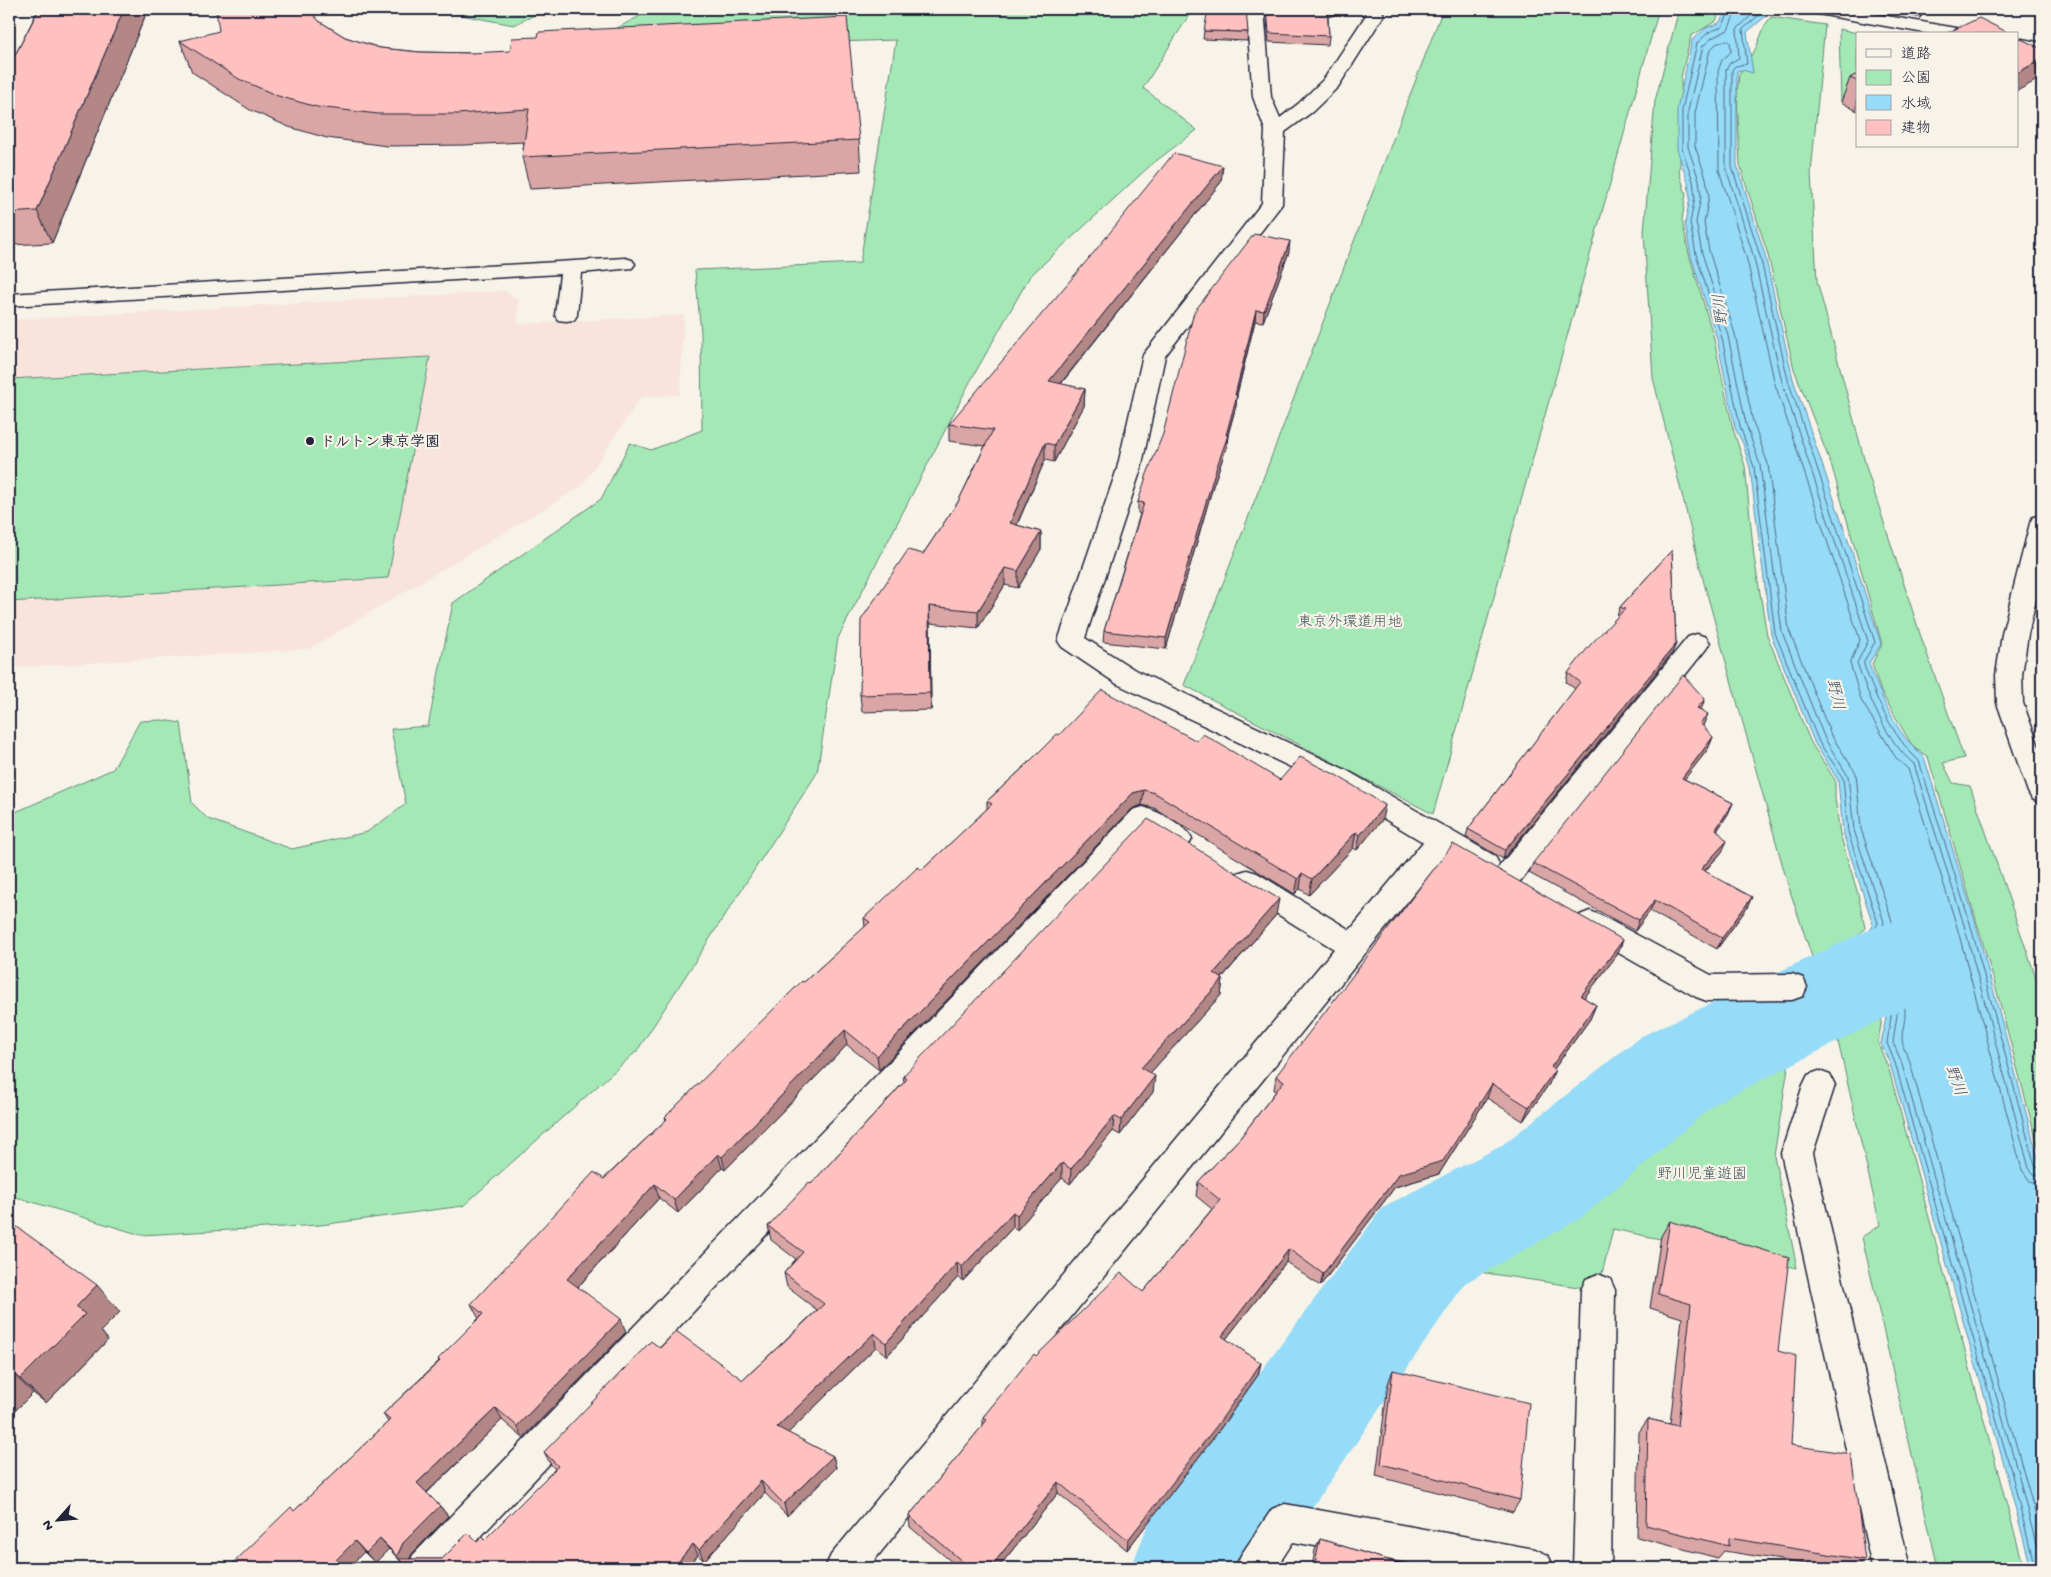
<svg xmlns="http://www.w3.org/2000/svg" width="2051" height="1577" viewBox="0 0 2051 1577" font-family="'Gochi Hand','Klee One',sans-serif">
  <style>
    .built { fill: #f9e4dc }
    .green { fill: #a4e9b5; stroke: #638678 }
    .water { fill: #96dbf8; stroke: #6891ac }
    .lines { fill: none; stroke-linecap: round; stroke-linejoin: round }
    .shore { stroke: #506c87; stroke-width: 1 }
    .river { fill: #96dbf8; fill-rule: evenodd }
    .minor-casing { stroke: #22223b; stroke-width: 3 }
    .minor { fill: #f7f3e8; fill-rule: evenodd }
    .wall { fill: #daa6a5; stroke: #22223b }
    .shaded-wall { fill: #b28786; stroke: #22223b }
    .building { fill: #fec1c0; stroke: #22223b }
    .poi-dot { fill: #22223b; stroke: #f7f3e8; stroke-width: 2 }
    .labels { text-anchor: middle; stroke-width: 4.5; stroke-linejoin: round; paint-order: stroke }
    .poi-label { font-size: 15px; font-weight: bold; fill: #22223b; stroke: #f7f3e8; text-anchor: start }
    .park-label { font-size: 15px; fill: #42545a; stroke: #f7f3e8 }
    .water-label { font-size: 16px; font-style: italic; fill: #3f506a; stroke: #f7f3e8 }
  </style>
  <rect width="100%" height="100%" fill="#f7f3e8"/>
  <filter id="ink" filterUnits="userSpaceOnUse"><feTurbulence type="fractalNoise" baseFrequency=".02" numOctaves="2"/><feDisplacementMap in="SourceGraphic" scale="10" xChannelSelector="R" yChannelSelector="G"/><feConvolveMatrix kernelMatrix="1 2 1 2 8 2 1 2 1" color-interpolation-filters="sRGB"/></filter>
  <g filter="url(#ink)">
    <polygon class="built" points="505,291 519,300 518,324 684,315 680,395 641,397 582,486 309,649 9,668 9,320"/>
    <g class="green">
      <polygon points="429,9 547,9 514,25"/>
      <polygon points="653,9 1193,9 1143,88 1197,130 1152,164 1030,276 971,380 838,638 817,773 637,1051 463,1206 320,1225 141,1235 9,1195 9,815 113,769 140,721 162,720 181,723 192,803 208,819 292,849 367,832 406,804 391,729 428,726 453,603 601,499 630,443 651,450 702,430 701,333 695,270 860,263 896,40 683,47 606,34"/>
      <polygon points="1443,9 1659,9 1433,814 1184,685"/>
      <polygon points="1679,9 1717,9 1719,13 1716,21 1691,36 1681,77 1682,141 1679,172 1686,194 1682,220 1689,254 1713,335 1733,429 1745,466 1754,557 1767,635 1811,743 1835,780 1835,798 1840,834 1858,894 1865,928 1819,978 1788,885 1704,583 1653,378 1644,232 1655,101"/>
      <polygon points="1771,17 1825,25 1811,173 1817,281 1867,470 1921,637 1964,758 1943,763 1953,783 1970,786 2042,995 2042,1161 1994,981 1928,757 1913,747 1881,692 1872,664 1882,644 1832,467 1794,369 1768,255 1740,165 1737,93 1739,74 1756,48 1765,25"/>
      <polygon points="1839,29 1862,34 1857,34 1857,95 1841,102"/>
      <polygon points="430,357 388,578 9,602 9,379"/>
      <polygon points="1854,1005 1883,1012 1878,1043 1889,1070 2024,1568 1938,1568 1862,1237 1880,1225 1832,1015"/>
      <polygon points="1791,1049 1774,1156 1797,1268 1613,1229 1598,1290 1426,1264 1551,1195 1686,1094"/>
    </g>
    <path class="water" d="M1727 9H1772L1765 17 1747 32 1753 73 1742 70 1737 71V165L1765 255 1793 379 1852 552 1881 644 1869 663C1880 695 1897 736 1924 757L1975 921 2042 1173V1568H2031L2006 1472 1890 1064 1881 1044 1887 1012 1853 1002 1830 1010 1827 976 1864 939 1873 924 1843 833 1838 780 1815 744 1771 635 1750 468 1743 444 1735 428 1717 339 1691 256 1685 223 1690 198 1688 183 1677 149V110L1692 40 1706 28 1719 23Z"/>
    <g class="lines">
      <g class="shore">
        <polyline points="1731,9 1722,27 1709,32 1697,43 1682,110 1682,148 1693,181 1695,197 1690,223 1696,254 1722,338 1740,426 1754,467 1775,633 1819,742 1843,778 1848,832 1878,923 1868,942 1833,978 1834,1001 1837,1003 1853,998 1888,1006 1892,1010 1887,1043 1895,1063 2011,1471 2035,1568"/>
        <path d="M1737 9 1728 30 1712 38 1703 46 1688 111V147L1699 180 1701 197 1696 222 1702 253 1728 336 1746 424 1760 465 1782 632 1825 739 1848 776 1854 830 1884 922C1879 947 1856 963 1839 980L1840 992 1842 994C1860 991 1885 995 1898 1008L1893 1042 1901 1061 2017 1469 2042 1568"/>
        <path d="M1758 9 1737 29 1739 58 1730 63 1726 70V168L1754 258 1782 382 1868 641 1857 663C1869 697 1886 741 1914 764L1964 925 2029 1168 2034 1174 2042 1176"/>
        <path d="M1766 9 1743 29 1747 64 1735 66 1732 70V167L1760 256 1788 380 1875 642 1864 661V665C1876 699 1892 736 1919 761L1970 923 2035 1166 2042 1170"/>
        <path d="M2042 1184 2030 1181 2022 1170 1957 927 1908 769 1896 758 1861 700 1850 663 1860 640 1775 384 1747 260 1719 170 1718 71 1722 60 1731 52 1730 42 1727 40 1716 44 1710 50 1695 113V146L1706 178 1709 196 1704 223 1709 251 1735 334 1753 422 1768 464 1789 630 1831 735 1856 773 1861 829 1892 921 1887 939 1850 982 1895 994 1904 1003C1909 1027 1894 1034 1909 1059L2042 1538"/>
      </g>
      <polygon class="river" points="1904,918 1940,930 1955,960 1940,990 1716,1103 1581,1218 1465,1283 1271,1568 1131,1568 1149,1522 1383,1207 1501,1146 1640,1037 1868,930"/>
      <defs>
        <g id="minor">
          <path d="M1246 9H1264L1271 97 1280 118 1298 104 1324 79 1366 15 1363 9H1381L1384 15 1338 87 1312 112 1285 132 1282 204 1165 356 1141 469 1085 638 1135 670 1346 770 1495 856 1499 864 1495 872C1477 878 1461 864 1445 855L868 1568H825L831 1555 1334 949 1237 889 1233 881 1237 873 1247 870 1257 873 1350 930 1423 842 1326 784 1117 684 1062 647 1058 641 1117 469 1143 355 1262 203 1265 130 1253 97Z"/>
          <polygon points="1809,9 1847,9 1962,29 1968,30 1971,34 1930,34 1818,14 1812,13"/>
          <polygon points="2017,38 2042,43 2042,53 2017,48"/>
          <polygon points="625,258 632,260 635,264 632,268 581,273 577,315 574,320 566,321 558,320 555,315 560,274 9,306 9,294"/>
          <polygon points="2042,515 2042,573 2028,634 2022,675 2023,703 2042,755 2042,803 2032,799 2028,792 1997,703 1996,675 2002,634 2030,523 2033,517"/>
          <polygon points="1697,634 1706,637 1710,643 1706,649 1517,885 1507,888 1497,885 1493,877 1497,869 1688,637"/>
          <path d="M1143 807C1159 812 1184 824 1192 839L1188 847C1171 852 1160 842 1146 833L451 1568H407L413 1555 1133 810Z"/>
          <polygon points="1590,911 1600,915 1711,975 1792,974 1803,978 1807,987 1803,996 1792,1000 1707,1001 1696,997 1580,931 1575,923 1580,915"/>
          <polygon points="1819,1071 1830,1075 1835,1085 1813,1153 1910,1568 1872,1568 1781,1153 1803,1085 1808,1075"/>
          <polygon points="1598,1274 1610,1279 1615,1290 1611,1568 1573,1568 1581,1290 1586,1279"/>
          <polygon points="1285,1504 1535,1549 1548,1555 1554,1568 1436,1568 1293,1542 1276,1568 1235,1568 1241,1555 1272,1509"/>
        </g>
      </defs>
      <use href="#minor" class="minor-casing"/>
      <use href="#minor" class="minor"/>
    </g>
    <g class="wall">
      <polygon points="38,9 148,9 52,243 9,245 9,67 38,10"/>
      <polygon points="1266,9 1350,9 1328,17 1329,36 1328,45 1269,42"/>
      <polygon points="1889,9 1926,9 1920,18"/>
      <polygon points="2035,9 2042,9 2042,26"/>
      <polygon points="319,21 345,37 380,48 420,52 471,53 859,140 861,171 530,189 522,157 524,142 465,145 387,146 327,138 289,127 250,110 192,72 180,41"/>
      <polygon points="1204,31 1248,32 1247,41 1203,39"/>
      <polygon points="1857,74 1857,111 1841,102 1850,78"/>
      <polygon points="1221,182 1061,384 1085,389 1084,406 1054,462 1045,460 1017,525 1041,532 1041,549 1018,588 1005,585 978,628 930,623 931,710 862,712 860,695 923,554 958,502 985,446 949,441 949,424"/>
      <polygon points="1289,252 1263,322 1255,321 1237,395 1236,406 1228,435 1227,446 1213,486 1166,649 1103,642 1104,631 1140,514 1138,513 1138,502"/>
      <polygon points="1672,550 1676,644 1672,653 1503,859 1466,837 1468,829 1575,689 1566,682 1568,673 1618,616 1617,616 1620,607"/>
      <polygon points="1701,710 1702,726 1713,737 1708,749 1684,779 1733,803 1728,814 1717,831 1722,852 1705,871 1747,908 1717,949 1650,911 1635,931 1529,873 1533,863"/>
      <polygon points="1059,735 1197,741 1280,780 1382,820 1357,850 1353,848 1309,895 1300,889 1295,894 1154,808 1142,805 1132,809 879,1070 847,1045 725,1170 722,1168 678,1213 659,1198 578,1287 626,1332 523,1438 502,1420 427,1493 440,1506 448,1516 412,1554 409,1559 442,1559 477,1542 484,1540 555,1469 551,1465 544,1452 660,1348 743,1380 817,1310 787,1287 784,1273 796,1259 771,1240 768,1226 811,1184 904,1082 903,1076 1276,915 1222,978 1223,979 1221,995 1150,1073 1153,1092 1120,1135 1113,1131 1070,1184 1062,1178 1017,1230 1013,1227 963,1281 958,1277 887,1356 876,1347 788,1433 833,1456 836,1468 787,1516 765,1493 704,1561 698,1555 687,1568 407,1568 389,1549 375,1563 364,1552 348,1568 228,1568 294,1511 388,1422 383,1414 439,1361 438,1359 479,1318 478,1317 471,1304 666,1120 665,1117 804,982 865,927 864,918 922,870 987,809 987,801"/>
      <polygon points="1623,940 1617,955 1584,998 1596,1005 1590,1019 1554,1069 1549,1084 1523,1121 1487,1098 1439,1174 1395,1187 1320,1286 1286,1262 1226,1339 1261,1363 1258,1375 1215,1436 1127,1550 1058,1493 998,1568 959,1568 910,1527 909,1516 983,1425 983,1417 1036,1356 1143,1292 1212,1209 1196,1196 1198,1182 1240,1138 1276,1091 1274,1090 1276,1076"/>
      <polygon points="9,1221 120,1312 101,1331 108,1340 46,1403 33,1393 9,1417"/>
      <polygon points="1670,1221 1778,1351 1791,1445 1865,1560 1856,1568 1831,1568 1724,1551 1718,1558 1637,1537 1639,1432 1648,1419 1670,1424 1682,1318 1650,1308 1661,1236"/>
      <polygon points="1393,1370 1520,1500 1513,1512 1376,1476 1388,1384"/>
      <polygon points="1320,1539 1413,1568 1312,1568 1315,1550"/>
    </g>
    <g class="shaded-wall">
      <polygon points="124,9 148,9 52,243 37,211"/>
      <polygon points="1327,9 1350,9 1326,18"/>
      <polygon points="1923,9 1926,9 1920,18"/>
      <polygon points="2042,59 2042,76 2041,78 2017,91 2017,73"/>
      <polygon points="1223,166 1221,182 1049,398 1049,381"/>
      <polygon points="1290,241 1289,252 1263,322 1264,311"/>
      <polygon points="1256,310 1255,321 1234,406 1235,395"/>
      <polygon points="1085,389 1084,406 1054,462 1054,445"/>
      <polygon points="1237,395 1236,406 1225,444 1228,435 1227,446 1213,486 1166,649 1166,638"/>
      <polygon points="1045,443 1045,460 1010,540 1010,523"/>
      <polygon points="1041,532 1041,549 1018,588 1018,571"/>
      <polygon points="1005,568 1005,585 978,628 978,611"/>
      <polygon points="929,606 930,623 931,710 930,693"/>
      <polygon points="1676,644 1672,653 1503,859 1505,850"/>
      <polygon points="1705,699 1701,710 1697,708"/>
      <polygon points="1708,714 1703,726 1695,734 1700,723"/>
      <polygon points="1713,737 1708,749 1677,789 1682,778"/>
      <polygon points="1144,790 1142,805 1132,809 879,1070 877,1056 1133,793"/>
      <polygon points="1733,803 1728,814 1711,840 1716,829"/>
      <polygon points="1385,805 1382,820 1357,850 1360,835"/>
      <polygon points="1356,832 1353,848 1309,895 1312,879"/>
      <polygon points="1727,841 1722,852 1696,880 1701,869"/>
      <polygon points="1302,873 1300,889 1295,894 1298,879"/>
      <polygon points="1752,897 1747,908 1717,949 1722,938"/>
      <polygon points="1279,899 1276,915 1212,989 1214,973"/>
      <polygon points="1655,900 1650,911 1635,931 1639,920"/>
      <polygon points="1623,940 1617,955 1575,1010 1581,996"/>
      <polygon points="1223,979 1221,995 1140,1084 1141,1068"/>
      <polygon points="1596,1005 1590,1019 1545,1081 1551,1067"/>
      <polygon points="845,1030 847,1045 725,1170 722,1157"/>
      <polygon points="1555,1070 1549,1084 1523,1121 1529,1107"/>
      <polygon points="1155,1076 1153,1092 1120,1135 1121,1120"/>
      <polygon points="1492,1084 1487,1098 1439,1174 1395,1187 1320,1286 1323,1274 1399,1174"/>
      <polygon points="1114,1116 1113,1131 1070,1184 1071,1169"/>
      <polygon points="718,1154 722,1168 678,1213 674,1200"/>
      <polygon points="1062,1163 1062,1178 1017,1230 1017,1215"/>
      <polygon points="655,1184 659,1198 573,1292 567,1279"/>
      <polygon points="1013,1212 1013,1227 963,1281 962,1267"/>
      <polygon points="1289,1249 1286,1262 1219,1348 1222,1336"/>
      <polygon points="957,1263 958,1277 887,1356 886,1343"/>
      <polygon points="97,1285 120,1312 101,1331 108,1340 46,1403 20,1379 76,1307"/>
      <polygon points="621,1319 626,1332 523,1438 517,1426"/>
      <polygon points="874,1333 876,1347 781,1440 777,1427"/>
      <polygon points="1261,1363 1258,1375 1215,1436 1127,1550 1128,1540"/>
      <polygon points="9,1370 33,1393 9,1417"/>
      <polygon points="496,1408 502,1420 425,1494 417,1483"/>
      <polygon points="833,1456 836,1468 787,1516 784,1504"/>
      <polygon points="761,1481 765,1493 704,1561 699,1550"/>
      <polygon points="1058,1482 1058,1493 998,1568 990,1568"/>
      <polygon points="440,1506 448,1516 412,1554 406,1566 399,1559 406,1567 397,1556 403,1543"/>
      <polygon points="380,1539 389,1549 375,1563 366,1553"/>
      <polygon points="355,1541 364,1552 348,1568 328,1568"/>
      <polygon points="693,1544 698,1555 687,1568 673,1568"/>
    </g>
    <g class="building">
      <polygon points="39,9 124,9 37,211 9,213 9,67"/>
      <polygon points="216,9 308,9 319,21 345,37 380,48 420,52 471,53 510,51 512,38 538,37 539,32 847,17 859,140 522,157 529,109 457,114 378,114 317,107 278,96 239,79 180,41 219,31"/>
      <polygon points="1208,9 1246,9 1248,32 1204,31"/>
      <polygon points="1267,9 1328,9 1327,9 1329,36 1269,33"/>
      <polygon points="1979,18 2011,34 1945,34"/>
      <polygon points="2017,37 2042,49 2042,59 2017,73"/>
      <polygon points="1857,74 1857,81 1850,78"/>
      <polygon points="1174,153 1223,166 1049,381 1085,389 1054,445 1045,443 1010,523 1041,532 1018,571 1005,568 978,611 929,606 930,693 860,695 861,620 908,550 923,554 958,502 993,430 949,424 1095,251"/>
      <polygon points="1254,234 1290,241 1264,311 1256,310 1235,395 1237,395 1226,435 1228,435 1214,475 1166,638 1104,631 1144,503 1138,502 1147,474 1163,434 1194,312"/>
      <polygon points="1672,550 1676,644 1505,850 1468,829 1580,682 1568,673 1590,645 1625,609 1620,607"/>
      <polygon points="1683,675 1705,699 1697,708 1708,714 1700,723 1713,737 1682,778 1733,803 1716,829 1727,841 1701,869 1752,897 1722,938 1655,900 1639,920 1533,863"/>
      <polygon points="1102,690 1197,741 1203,734 1280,780 1300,757 1336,775 1385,805 1360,835 1356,832 1312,879 1302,873 1298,879 1155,793 1144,790 1133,793 877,1056 845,1030 722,1157 718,1154 674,1200 655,1184 567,1279 621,1319 517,1426 496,1408 417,1483 440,1506 403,1543 397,1556 380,1539 366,1553 355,1541 328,1568 228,1568 291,1507 294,1511 390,1420 383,1414 440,1361 438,1359 483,1314 471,1304 594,1172 604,1179 667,1119 665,1117 802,981 804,982 870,922 864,918 918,867 922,870 992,804 987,801 1023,768 1057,734 1059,735"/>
      <polygon points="1148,819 1279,899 1214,973 1223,979 1141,1068 1155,1076 1121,1120 1114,1116 1071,1169 1062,1163 1017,1215 1013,1212 962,1267 957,1263 886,1343 874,1333 777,1427 833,1456 784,1504 761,1481 699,1550 693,1544 673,1568 408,1568 399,1559 442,1559 468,1533 477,1542 482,1537 484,1540 558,1466 544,1452 651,1341 660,1348 676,1331 743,1380 824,1304 784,1273 803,1252 768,1226 809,1182 811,1184 907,1079 903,1076"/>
      <polygon points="1453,844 1623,940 1581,996 1596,1005 1551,1067 1555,1070 1529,1107 1492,1084 1443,1161 1399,1174 1323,1274 1289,1249 1222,1336 1261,1363 1218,1424 1128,1540 1058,1482 990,1568 970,1568 909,1516 987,1420 983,1417 1034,1354 1036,1356 1121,1273 1143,1292 1220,1200 1198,1182 1240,1138 1284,1081 1276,1076"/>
      <polygon points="9,1221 97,1285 76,1307 85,1314 20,1379 9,1370"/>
      <polygon points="1670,1221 1789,1258 1778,1351 1796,1356 1791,1445 1851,1454 1865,1560 1729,1538 1729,1546 1646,1525 1648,1419 1678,1426 1691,1304 1658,1294"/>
      <polygon points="1393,1370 1529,1403 1520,1500 1381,1464"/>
      <polygon points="1320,1539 1413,1568 1314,1568"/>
    </g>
  </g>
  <circle class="poi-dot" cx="310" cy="441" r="5"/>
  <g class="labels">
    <g class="poi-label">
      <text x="320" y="446">ドルトン東京学園</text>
    </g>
    <g class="park-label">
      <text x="1350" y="626">東京外環道用地</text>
      <text x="1702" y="1178">野川児童遊園</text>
    </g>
    <g class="water-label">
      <text transform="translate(1719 310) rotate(-96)" y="6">野川</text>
      <text transform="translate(1837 694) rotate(77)" y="6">野川</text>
      <text transform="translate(1957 1080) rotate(70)" y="6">野川</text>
    </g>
  </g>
  <rect width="2051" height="1577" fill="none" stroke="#f7f3e8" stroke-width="30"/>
  <rect x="15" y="15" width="2021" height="1547" fill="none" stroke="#22223b" stroke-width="2" filter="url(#ink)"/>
  <rect x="1856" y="32" width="162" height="115" fill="#f7f3e8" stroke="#a29fa3"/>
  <rect x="1866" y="49" width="25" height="8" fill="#f7f3e8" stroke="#a29fa3"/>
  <text x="1901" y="58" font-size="15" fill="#22223b">道路</text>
  <rect x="1866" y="70" width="25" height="15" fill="#a4e9b5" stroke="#a29fa3"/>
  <text x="1901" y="82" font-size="15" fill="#22223b">公園</text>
  <rect x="1866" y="95" width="25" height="15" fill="#96dbf8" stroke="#a29fa3"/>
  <text x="1901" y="108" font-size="15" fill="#22223b">水域</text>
  <rect x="1866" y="120" width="25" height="15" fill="#fec1c0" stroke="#a29fa3"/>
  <text x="1901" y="132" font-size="15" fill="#22223b">建物</text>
  <g transform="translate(58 1520) rotate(243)" stroke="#f7f3e8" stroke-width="4" paint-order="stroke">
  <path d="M0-4L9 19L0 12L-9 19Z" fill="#22223b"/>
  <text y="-8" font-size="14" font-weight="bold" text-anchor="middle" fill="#22223b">N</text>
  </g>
</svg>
